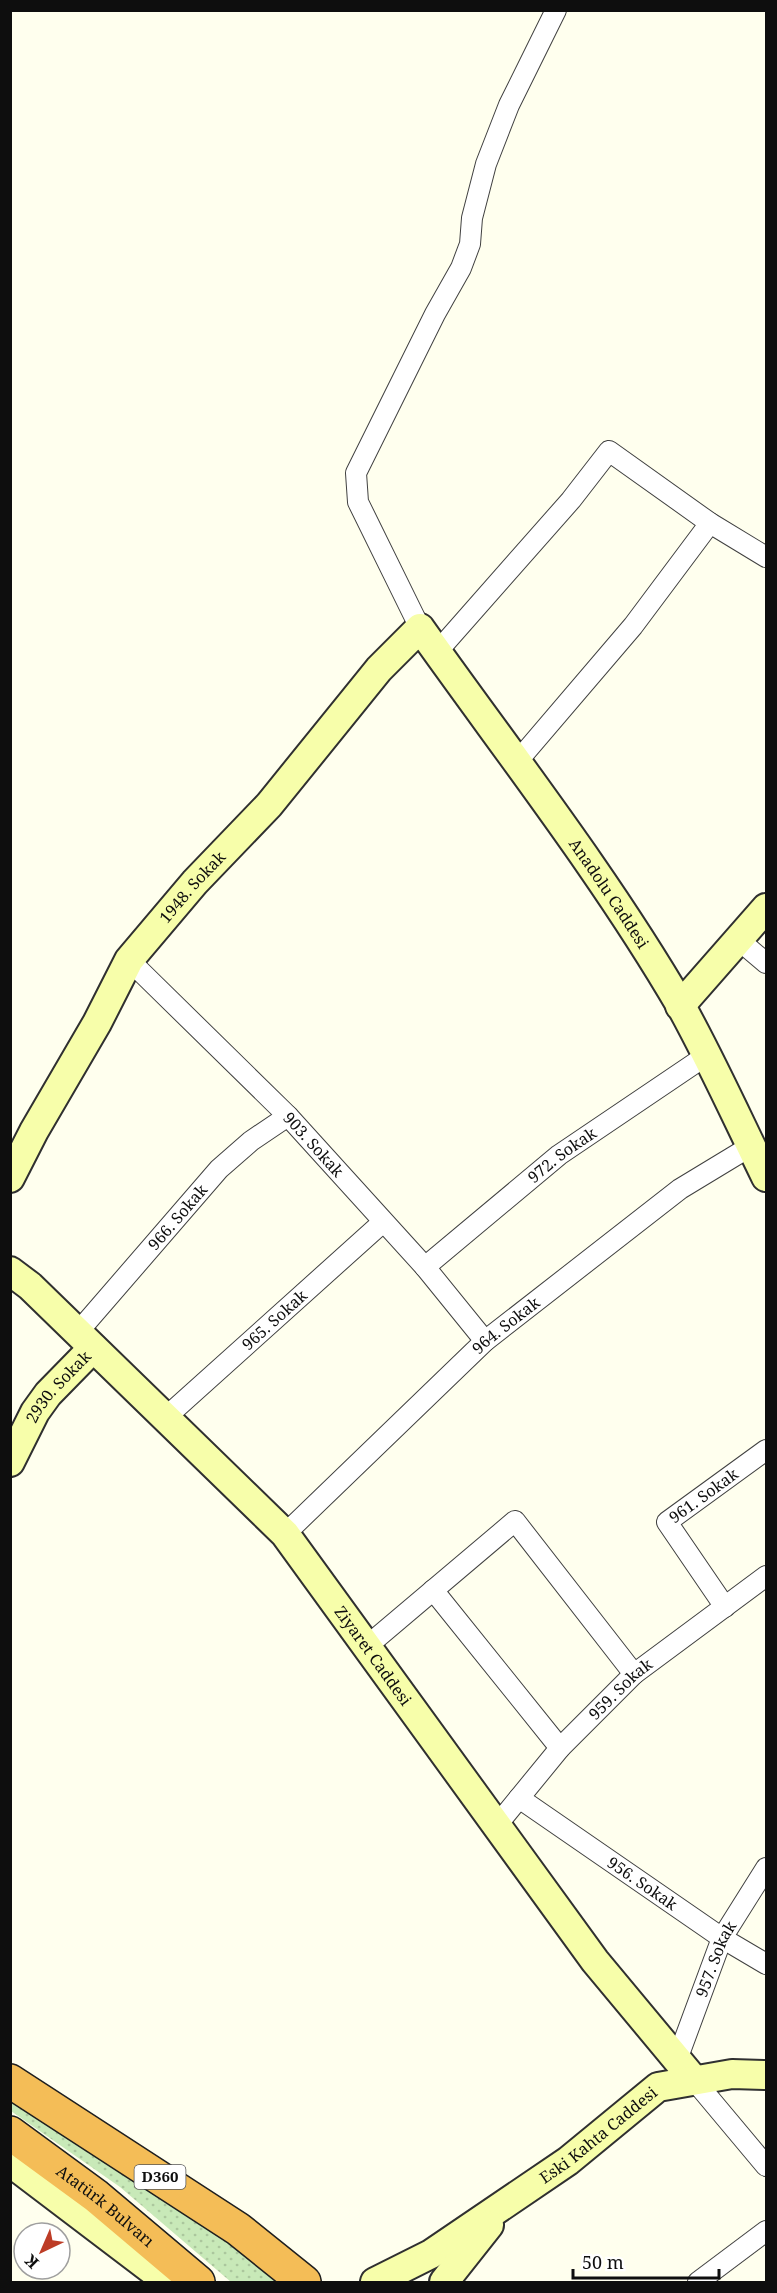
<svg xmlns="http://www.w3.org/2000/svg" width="777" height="2293" viewBox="0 0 777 2293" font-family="'Noto Serif',serif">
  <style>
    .grass { fill: url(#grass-dots) }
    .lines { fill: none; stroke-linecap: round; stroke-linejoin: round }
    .street-casing { stroke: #414141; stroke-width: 22 }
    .secondary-casing { stroke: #303030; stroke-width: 32 }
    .highway-casing { stroke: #1f1f1f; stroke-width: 36 }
    .street { stroke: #fff; stroke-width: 20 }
    .secondary { stroke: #f7feaa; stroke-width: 28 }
    .highway { stroke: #f4bd57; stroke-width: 33 }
    .labels { text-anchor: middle; stroke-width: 6; stroke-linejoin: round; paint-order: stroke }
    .shield { fill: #fff; stroke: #565656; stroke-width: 1.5 }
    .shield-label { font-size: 15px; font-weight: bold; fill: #0e0e0e }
    .street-label { font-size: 16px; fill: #0e0e0e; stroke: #fff }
  </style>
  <defs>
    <pattern id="grass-dots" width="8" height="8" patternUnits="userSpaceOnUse" patternTransform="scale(1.5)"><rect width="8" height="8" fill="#c8e9b8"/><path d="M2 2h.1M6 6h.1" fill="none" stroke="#abc79d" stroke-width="1.8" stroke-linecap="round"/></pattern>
  </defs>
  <rect width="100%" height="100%" fill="#ffe"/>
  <polygon class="grass" points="10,2100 219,2233 289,2282 231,2282 120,2187 11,2111"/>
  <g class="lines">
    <defs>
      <g id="street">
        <polyline points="420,628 358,502 356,473 435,314 461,268 470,244 472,218 486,164 509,105 556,10"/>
        <polyline points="437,652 571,500 609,451 710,523 766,557"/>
        <polyline points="516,763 633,626 710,523"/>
        <polyline points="740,941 766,963"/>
        <path id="s1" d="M129 960 288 1116 425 1267 485 1341"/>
        <path id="s2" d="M425 1267 559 1155 707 1055"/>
        <path id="s3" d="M78 1332 219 1169 251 1141 288 1116"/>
        <path id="s4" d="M165 1418 383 1222"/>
        <path id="s5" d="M285 1534 485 1341 680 1189 751 1146"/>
        <polyline points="433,1590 560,1748"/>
        <path id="s6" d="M725 1607 667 1522 766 1450"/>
        <polyline points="366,1647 515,1521 634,1674"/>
        <path id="s7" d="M519 1798 722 1938 766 1964"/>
        <path id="s8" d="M497 1825 560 1748 634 1674 766 1576"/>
        <path id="s9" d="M678 2057 722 1938 766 1868"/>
        <polyline points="694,2080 766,2166"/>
        <polyline points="698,2282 766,2231"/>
      </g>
      <g id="secondary">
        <polyline points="680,1006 766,908"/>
        <path id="s10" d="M10 1178 34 1131 97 1023 129 960 195 882 269 805 379 669 420 628C508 752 604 874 681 1006 712 1062 738 1120 766 1177"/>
        <path id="s11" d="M10 1271 30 1286 285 1534 595 1961 694 2080"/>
        <path id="s12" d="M10 1462 35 1412 48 1394 93 1348"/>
        <polyline points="10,2162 168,2282"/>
        <path id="s13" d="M375 2282 431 2254 568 2161 658 2087 732 2074 766 2075"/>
        <polyline points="444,2282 489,2225"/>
      </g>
      <g id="highway">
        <polyline points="10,2081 238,2229 304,2282"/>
        <path id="s14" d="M10 2133 96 2196 198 2282"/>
      </g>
    </defs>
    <use href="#street" class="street-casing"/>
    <use href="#secondary" class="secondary-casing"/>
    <use href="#highway" class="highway-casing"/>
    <use href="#street" class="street"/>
    <use href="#secondary" class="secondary"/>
    <use href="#highway" class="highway"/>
  </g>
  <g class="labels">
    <rect class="shield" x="134.5" y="2165" width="51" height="24" rx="4.5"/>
    <g class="shield-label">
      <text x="160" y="2182">D360</text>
    </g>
    <g class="street-label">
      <text dy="6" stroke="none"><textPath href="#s10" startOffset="345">1948. Sokak</textPath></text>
      <text dy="6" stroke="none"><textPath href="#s10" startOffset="1016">Anadolu Caddesi</textPath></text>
      <text dy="6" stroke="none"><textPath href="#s1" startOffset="261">903. Sokak</textPath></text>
      <text dy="6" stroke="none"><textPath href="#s2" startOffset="177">972. Sokak</textPath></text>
      <text dy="6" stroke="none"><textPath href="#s3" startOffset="152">966. Sokak</textPath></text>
      <text dy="6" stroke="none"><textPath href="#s4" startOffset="147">965. Sokak</textPath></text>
      <text dy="6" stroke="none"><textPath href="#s5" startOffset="304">964. Sokak</textPath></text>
      <text dy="6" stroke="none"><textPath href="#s12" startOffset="90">2930. Sokak</textPath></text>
      <text dy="6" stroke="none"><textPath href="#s6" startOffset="148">961. Sokak</textPath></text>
      <text dy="6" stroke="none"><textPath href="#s11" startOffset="531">Ziyaret Caddesi</textPath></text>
      <text dy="6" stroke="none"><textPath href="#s8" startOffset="184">959. Sokak</textPath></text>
      <text dy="6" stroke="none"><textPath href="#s7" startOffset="150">956. Sokak</textPath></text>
      <text dy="6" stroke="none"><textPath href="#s9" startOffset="105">957. Sokak</textPath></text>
      <text dy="6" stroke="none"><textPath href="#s13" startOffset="268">Eski Kahta Caddesi</textPath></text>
      <text dy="6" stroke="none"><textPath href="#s14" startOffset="120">Atatürk Bulvarı</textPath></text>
    </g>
  </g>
  <rect width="777" height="2293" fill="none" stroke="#0e0e0e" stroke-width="24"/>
  <g transform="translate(42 2251) rotate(224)"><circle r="28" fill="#ffffff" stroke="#9f9f9f" stroke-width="1.5"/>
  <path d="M0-4.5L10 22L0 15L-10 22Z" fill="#bd3c26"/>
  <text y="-9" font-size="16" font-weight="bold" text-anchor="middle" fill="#0e0e0e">K</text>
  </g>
  <path d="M573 2269v9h146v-9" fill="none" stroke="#0e0e0e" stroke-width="3"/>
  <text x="582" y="2269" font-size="18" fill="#0e0e0e" stroke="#ffffff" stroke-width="4.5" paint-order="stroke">50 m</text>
</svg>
